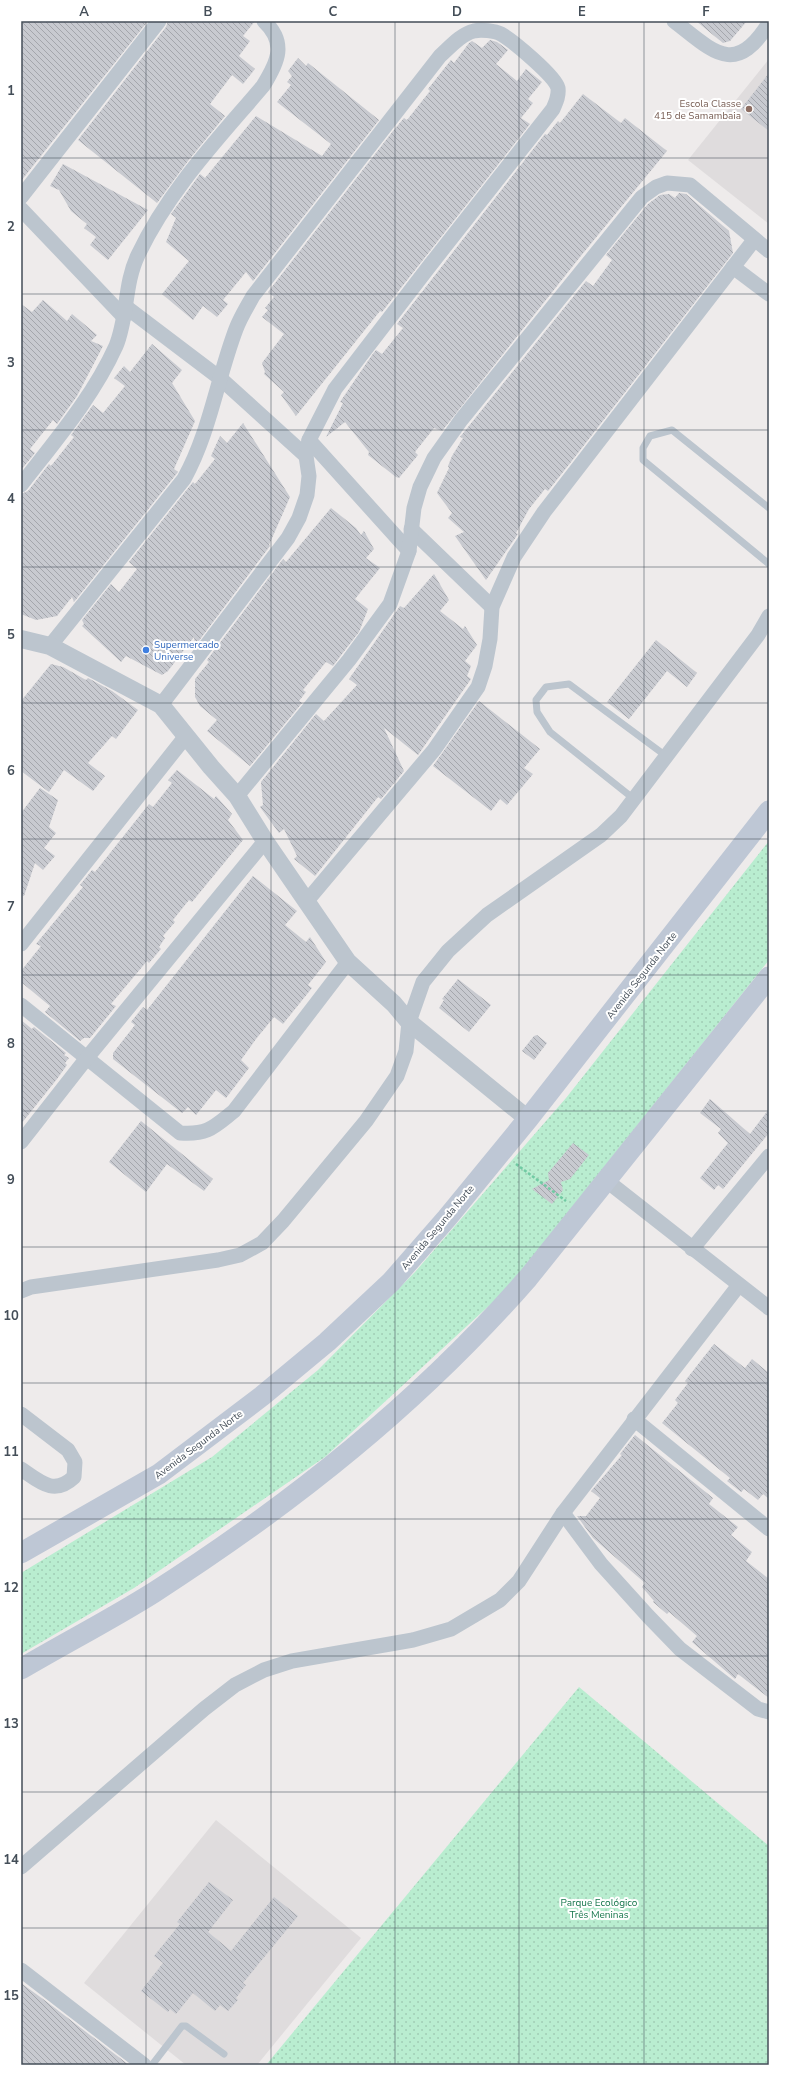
<svg xmlns="http://www.w3.org/2000/svg" width="790" height="2086" viewBox="0 0 790 2086" font-family="'Nunito Sans',sans-serif">
  <style>
    .education { fill: #dfdcdd }
    .grass { fill: url(#grass-dots) }
    .building { fill: url(#building-back-hatch) }
    .lines { fill: none; stroke-linecap: round; stroke-linejoin: round }
    .path { stroke: #71caa3; stroke-width: 2.5; stroke-dasharray: 3 2; stroke-linecap: butt }
    .service { stroke: #bcc5ce; stroke-width: 7 }
    .minor { stroke: #bcc5ce; stroke-width: 15 }
    .tertiary { stroke: #bcc5ce; stroke-width: 18 }
    .secondary { stroke: #bec7d5; stroke-width: 21 }
    .grid { fill: none; stroke: #444e58; stroke-width: 1; stroke-opacity: 0.55 }
    .education-dot { fill: #8d6e63; stroke: #fff; stroke-width: 1.5 }
    .shop-dot { fill: #3f7fe0; stroke: #fff; stroke-width: 1.5 }
    .labels { text-anchor: middle; stroke-width: 4; stroke-linejoin: round; paint-order: stroke }
    .education-label { font-size: 10px; fill: #785e54; stroke: #fff; text-anchor: end }
    .shop-label { font-size: 10px; fill: #366cbe; stroke: #fff; text-anchor: start }
    .street-label { font-size: 10px; fill: #444e58; stroke: #fff }
    .park-label { font-size: 10px; fill: #17774d; stroke: #fff }
    .neatline { fill: none; stroke: #444e58; stroke-width: 1.5 }
    .grid-label { font-size: 13px; text-anchor: middle; font-weight: bold; fill: #444e58 }
  </style>
  <defs>
    <pattern id="grass-dots" width="8" height="8" patternUnits="userSpaceOnUse"><rect width="8" height="8" fill="#b9edd0"/><path d="M2 2h.1M6 6h.1" fill="none" stroke="#a0cdb5" stroke-width="1.8" stroke-linecap="round"/></pattern>
    <pattern id="building-back-hatch" width="6" height="6" patternUnits="userSpaceOnUse"><rect width="6" height="6" fill="#c8cad0"/><path d="M-1 5l2 2M0 0l6 6M5-1l2 2" fill="none" stroke="#a4a6ac"/></pattern>
  </defs>
  <rect width="100%" height="100%" fill="#eeebeb"/>
  <g class="education">
    <polygon points="769,59 769,224 688,160"/>
    <polygon points="216,1820 361,1938 257,2065 186,2065 84,1983"/>
  </g>
  <g class="grass">
    <polygon points="769,841 769,960 506,1290 325,1457 134,1588 21,1654 21,1573 212,1457 318,1370 415,1272 566,1098"/>
    <polygon points="579,1687 769,1846 769,2065 266,2065"/>
  </g>
  <g class="building">
    <polygon points="21,21 148,21 21,181"/>
    <polygon points="168,21 255,21 243,36 250,41 239,56 255,69 243,84 232,75 210,104 225,116 188,161 157,203 78,140 166,27"/>
    <polygon points="696,21 747,21 730,41 723,43"/>
    <polygon points="490,40 497,42 508,50 496,64 517,81 526,69 542,82 528,99 533,103 521,118 530,124 382,312 380,311 296,416 281,395 284,392 264,374 265,372 262,363 284,334 262,317 268,310 265,308 274,297 268,292 393,131 404,118 407,120 430,91 428,89 451,60 454,63 469,43 472,41 482,48"/>
    <polygon points="298,58 306,66 308,63 379,120 253,281 246,272 223,300 228,304 217,317 203,306 193,320 162,294 189,261 166,242 176,218 171,214 200,174 205,178 256,116 322,156 331,144 277,102 291,85 287,82 292,76 288,71"/>
    <polygon points="769,73 769,131 741,109"/>
    <polygon points="583,94 621,123 625,118 667,151 580,257 442,431 434,428 415,452 418,455 399,478 396,477 368,455 369,452 345,422 326,437 343,403 340,402 372,355 376,350 382,354 403,328 397,324 545,134 547,135 558,121 560,123"/>
    <polygon points="63,164 148,210 108,260 90,245 96,237 84,228 87,224 71,211 59,190 50,186"/>
    <polygon points="679,193 686,194 729,231 733,253 571,462 548,491 545,489 529,509 516,533 518,534 486,580 455,536 464,532 448,518 452,513 437,493 449,468 448,466 452,456 463,438 460,437 586,281 593,286 612,260 606,255 648,204 660,195 669,194 675,198"/>
    <polygon points="43,300 67,321 72,314 97,335 91,341 103,346 77,396 57,424 53,420 30,449 35,453 21,470 21,304 32,312"/>
    <polygon points="152,344 182,370 172,383 195,421 174,469 178,472 74,602 72,597 57,616 36,620 21,614 21,494 28,491 49,464 51,466 74,437 71,435 93,405 103,413 125,386 114,378 124,366 130,372"/>
    <polygon points="243,423 290,497 269,545 270,546 195,646 194,637 168,671 162,675 126,656 121,662 82,626 84,624 82,620 111,584 119,592 137,569 129,562 193,482 195,484 215,459 211,456 220,436 227,443"/>
    <polygon points="331,508 356,528 361,535 364,531 374,549 366,558 380,568 355,599 368,609 359,632 342,654 333,666 326,662 303,690 306,692 299,701 302,703 250,766 207,731 217,720 200,706 195,697 195,679 209,662 207,660 283,559 286,562"/>
    <polygon points="434,574 449,600 440,611 463,629 465,626 477,645 465,661 471,666 467,676 471,679 418,755 384,728 404,771 381,799 378,797 315,876 294,859 297,856 284,829 279,833 260,807 263,805 261,782 316,714 324,721 357,685 349,679 400,606 404,608"/>
    <polygon points="656,640 697,673 687,687 667,671 629,719 607,702"/>
    <polygon points="51,664 63,667 86,680 88,678 112,691 138,710 116,739 112,736 88,763 105,776 93,791 64,770 49,792 21,771 21,701"/>
    <polygon points="479,701 540,749 524,768 533,774 507,805 500,799 491,811 433,766"/>
    <polygon points="177,770 214,799 216,796 232,814 228,820 243,840 192,902 189,900 173,920 175,922 163,936 165,938 159,947 161,949 149,963 147,961 111,1004 116,1006 90,1038 84,1038 80,1041 45,1012 50,1006 21,982 21,971 41,946 36,944 83,887 80,885 92,870 95,872 149,804 153,807 172,783 168,780"/>
    <polygon points="40,788 58,800 49,827 56,833 44,848 55,856 43,870 35,863 24,896 21,895 21,813"/>
    <polygon points="253,876 297,911 285,925 306,942 310,937 326,962 308,985 312,988 283,1024 274,1017 256,1039 241,1060 249,1068 226,1098 216,1090 196,1115 188,1107 182,1113 113,1059 113,1053 135,1025 131,1022 143,1007 147,1010"/>
    <polygon points="458,979 491,1005 469,1032 439,1008 444,1000 442,999"/>
    <polygon points="21,1020 32,1029 34,1027 66,1053 64,1055 69,1058 65,1063 67,1065 57,1079 21,1124"/>
    <polygon points="537,1035 547,1043 534,1060 522,1051 534,1036"/>
    <polygon points="710,1099 750,1134 769,1109 769,1133 723,1189 718,1185 714,1190 700,1178 728,1143 718,1133 721,1129 700,1113"/>
    <polygon points="141,1121 213,1179 204,1191 167,1164 146,1192 109,1162"/>
    <polygon points="573,1143 589,1155 570,1179 561,1182 563,1190 552,1204 532,1189 549,1180 548,1173"/>
    <polygon points="714,1344 745,1368 752,1359 769,1373 769,1499 763,1494 758,1500 744,1489 741,1492 727,1481 730,1478 662,1423 678,1403 675,1400 688,1383 685,1381"/>
    <polygon points="635,1435 713,1498 709,1504 738,1527 731,1535 752,1552 746,1561 769,1579 769,1698 738,1674 735,1679 692,1642 697,1636 669,1612 667,1614 653,1602 654,1601 642,1587 645,1583 593,1538 577,1516 586,1516 600,1498 591,1491 622,1455 620,1454"/>
    <polygon points="209,1882 233,1900 208,1932 231,1951 274,1897 298,1916 243,1983 246,1985 236,1998 238,2000 228,2011 220,2005 215,2011 193,1993 176,2014 170,2009 168,2012 141,1991 163,1963 154,1956 180,1924 177,1922"/>
    <polygon points="21,1983 47,2002 129,2065 21,2065"/>
  </g>
  <g class="lines">
    <polyline class="path" points="516,1164 566,1201"/>
    <g class="service">
      <polyline points="769,508 672,430 650,436 643,448 643,460 769,564"/>
      <polyline points="634,799 550,732 537,712 536,700 546,687 569,684 666,756"/>
      <polyline points="152,2065 182,2026 186,2026 224,2054"/>
    </g>
    <g class="minor">
      <path d="M674 21C713 51 735 78 769 23"/>
      <polyline points="21,197 159,21"/>
      <polyline points="21,209 124,317"/>
      <polyline points="733,267 769,294"/>
      <polyline points="126,307 221,379 306,456"/>
      <polyline points="309,440 409,551"/>
      <path d="M21 485C55 441 93 397 116 346 128 317 124 284 138 255 168 191 218 139 263 86 278 62 287 43 264 21"/>
      <polyline points="411,529 492,607"/>
      <path d="M50 646 184 479C210 432 217 379 236 329 240 318 247 307 253 296L440 56C450 47 461 34 474 31 481 29 495 31 501 34 513 41 555 76 558 88 559 96 556 102 553 109L431 264 335 389 309 440 306 456 309 476 307 495 299 518 288 538 161 705"/>
      <polyline points="237,796 349,660 390,604 409,551 414,508 420,487 434,458 461,420 642,197 656,187 667,183 690,185 769,251"/>
      <polyline points="306,902 434,750 478,687 485,666 490,639 492,607 514,557 544,512 754,240"/>
      <polyline points="21,944 186,736"/>
      <path d="M21 1005 180 1133C208 1135 214 1127 234 1111L348 962"/>
      <polyline points="21,1142 86,1059 265,841"/>
      <polyline points="607,1181 769,1308"/>
      <polyline points="692,1249 769,1156"/>
      <polyline points="21,1291 31,1287 218,1260 240,1255 262,1243 283,1221 366,1121 397,1076 406,1051 409,1022 423,982 448,951 487,915 601,835 621,816 758,635 769,616"/>
      <path d="M21 1414 68 1450 75 1462 74 1477C54 1496 40 1482 21 1469"/>
      <polyline points="634,1419 769,1529"/>
      <polyline points="563,1513 601,1564 648,1616 680,1649 758,1709 769,1712"/>
      <polyline points="21,1867 204,1709 235,1685 264,1670 292,1661 413,1640 451,1629 500,1600 519,1581 563,1513 739,1285"/>
      <polyline points="21,1970 144,2065"/>
    </g>
    <polyline class="tertiary" points="21,639 50,646 161,705 211,767 237,796 265,841 348,962 394,1004 409,1022 528,1119"/>
    <g class="secondary">
      <polyline points="21,1553 159,1474 262,1396 327,1342 391,1282 447,1218 528,1119 769,811"/>
      <path d="M21 1669C65 1643 110 1620 153 1593 293 1503 418 1404 528 1278L769 977"/>
    </g>
  </g>
  <path class="grid" d="M146 21V2065M271 21V2065M395 21V2065M519 21V2065M644 21V2065M21 158H769M21 294H769M21 430H769M21 567H769M21 703H769M21 839H769M21 975H769M21 1111H769M21 1247H769M21 1383H769M21 1519H769M21 1656H769M21 1792H769M21 1928H769"/>
  <circle class="education-dot" cx="749" cy="109" r="4"/>
  <circle class="shop-dot" cx="146" cy="650" r="4"/>
  <g class="labels">
    <g class="education-label">
      <text x="741" y="107">Escola Classe<tspan x="741" dy="12">415 de Samambaia</tspan></text>
    </g>
    <g class="shop-label">
      <text x="154" y="648">Supermercado<tspan x="154" dy="12">Universe</tspan></text>
    </g>
    <g class="street-label">
      <text transform="translate(641 975) rotate(-52)" y="4">Avenida Segunda Norte</text>
      <text transform="translate(437 1227) rotate(-50)" y="4">Avenida Segunda Norte</text>
      <text transform="translate(198 1444) rotate(-37)" y="4">Avenida Segunda Norte</text>
    </g>
    <g class="park-label">
      <text x="599" y="1906">Parque Ecológico<tspan x="599" dy="12">Três Meninas</tspan></text>
    </g>
  </g>
  <rect width="790" height="2086" fill="none" stroke="#ffffff" stroke-width="44"/>
  <rect x="22" y="22" width="746" height="2042" class="neatline"/>
  <g class="grid-label">
    <text x="84" y="16">A</text>
    <text x="208" y="16">B</text>
    <text x="333" y="16">C</text>
    <text x="457" y="16">D</text>
    <text x="582" y="16">E</text>
    <text x="706" y="16">F</text>
    <text x="11" y="95">1</text>
    <text x="11" y="231">2</text>
    <text x="11" y="367">3</text>
    <text x="11" y="503">4</text>
    <text x="11" y="639">5</text>
    <text x="11" y="775">6</text>
    <text x="11" y="911">7</text>
    <text x="11" y="1048">8</text>
    <text x="11" y="1184">9</text>
    <text x="11" y="1320">10</text>
    <text x="11" y="1456">11</text>
    <text x="11" y="1592">12</text>
    <text x="11" y="1728">13</text>
    <text x="11" y="1864">14</text>
    <text x="11" y="2000">15</text>
  </g>
</svg>
